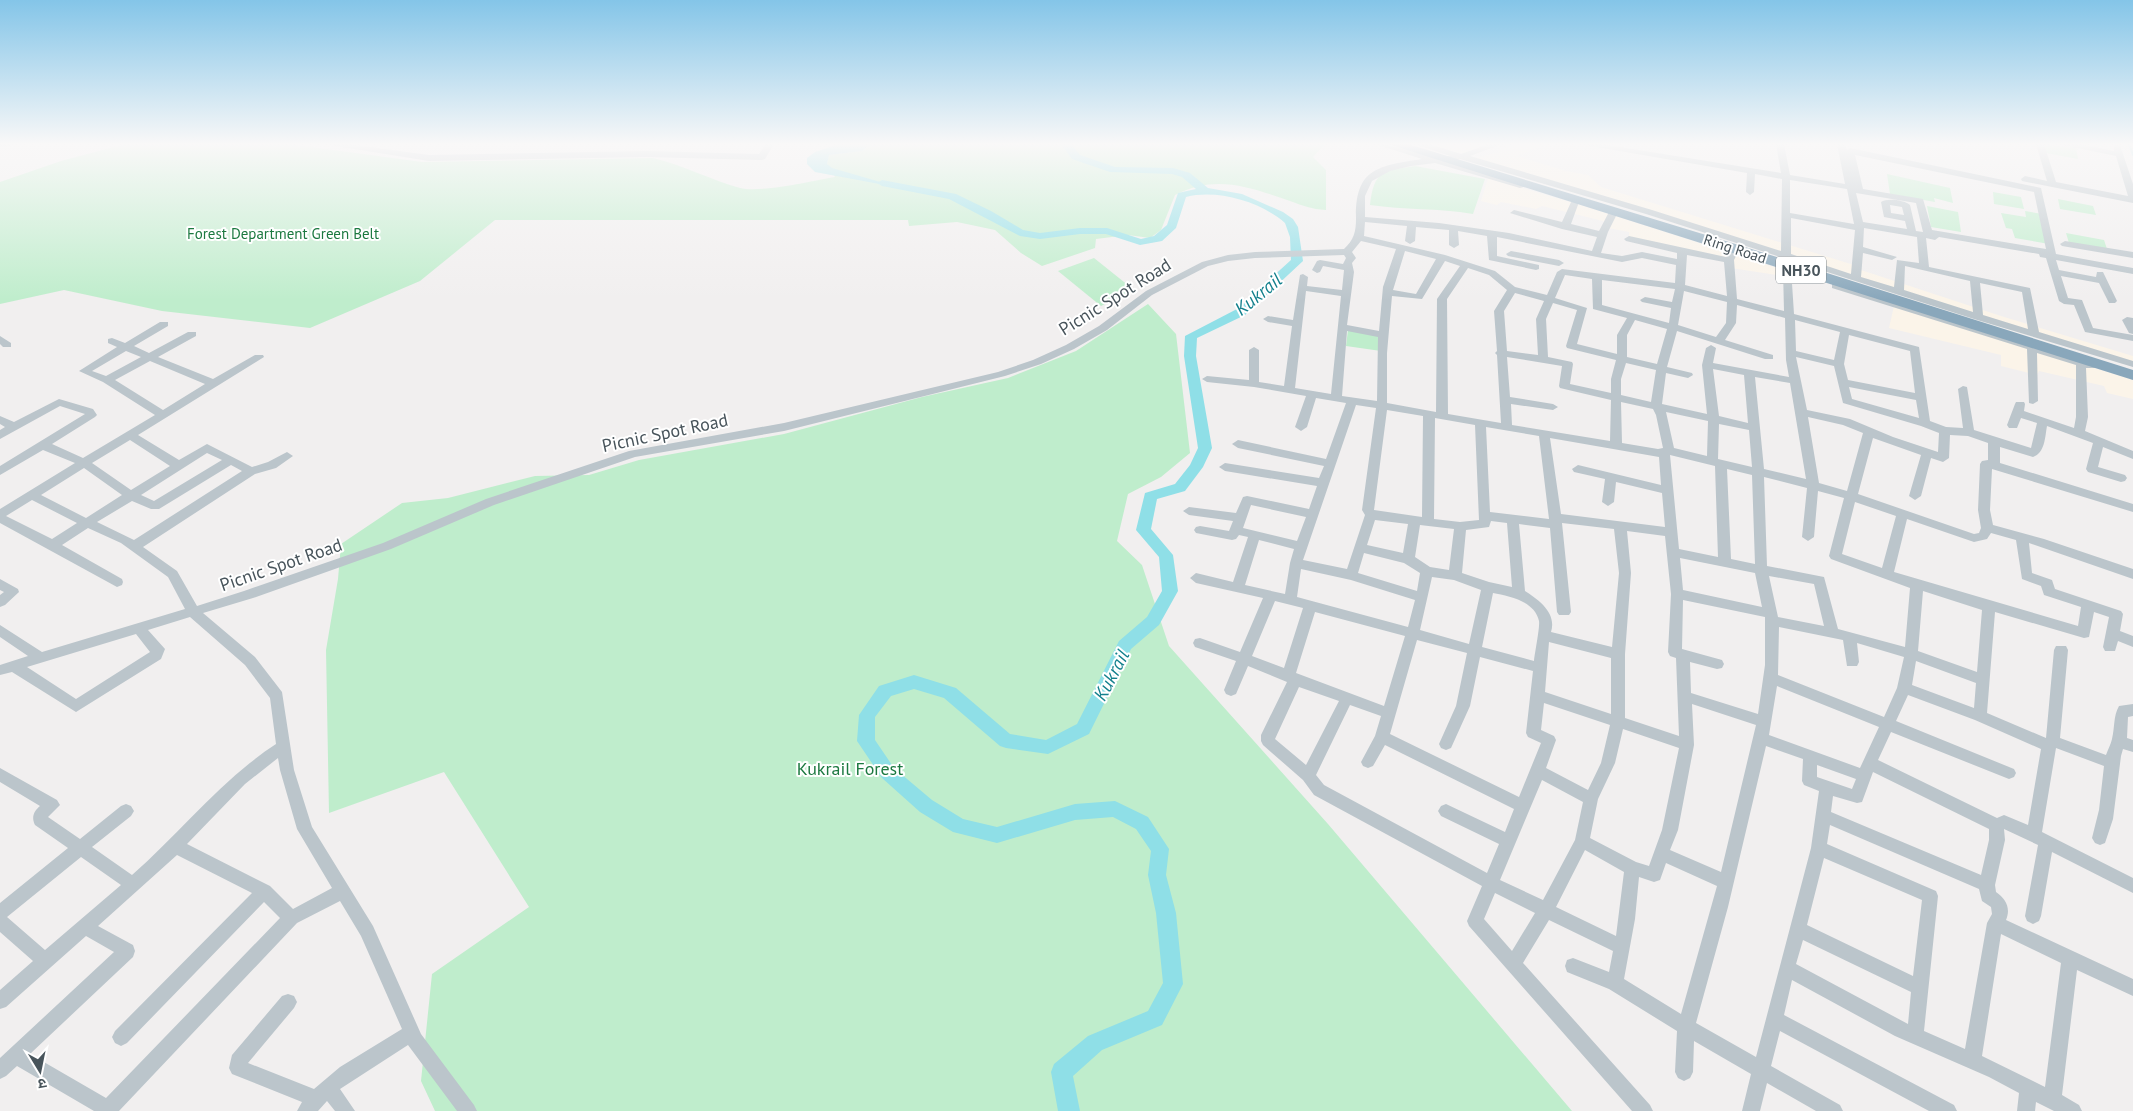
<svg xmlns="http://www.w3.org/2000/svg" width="2133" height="1111" viewBox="0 0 2133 1111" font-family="'PT Sans','Noto Sans Devanagari',sans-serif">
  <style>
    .commercial { fill: #fbf4e9 }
    .green { fill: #bfedcc }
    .water { fill: #8fdfe7 }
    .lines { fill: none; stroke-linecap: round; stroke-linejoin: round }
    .stream { stroke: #8fdfe7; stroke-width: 2 }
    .river { fill: #8fdfe7; fill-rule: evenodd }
    .minor { fill: #bbc5cb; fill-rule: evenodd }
    .highway { fill: #89a7bb; fill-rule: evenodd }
    .labels { text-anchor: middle; stroke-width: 4; stroke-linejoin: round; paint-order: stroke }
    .far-park-label { font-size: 15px; fill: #1c7940; stroke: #fff }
    .far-street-label { font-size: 15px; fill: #48545b; stroke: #fff }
    .shield { fill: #fff; stroke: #7f878c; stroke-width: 1 }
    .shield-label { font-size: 16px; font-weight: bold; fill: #48545b }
    .street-label { font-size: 18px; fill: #48545b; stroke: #fff }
    .park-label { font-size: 18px; fill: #1c7940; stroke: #fff }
    .water-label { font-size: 19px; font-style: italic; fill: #13808d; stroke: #fff }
  </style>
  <rect width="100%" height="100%" fill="#f1efef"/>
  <g class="commercial">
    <polygon points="1425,144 1496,144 1465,154"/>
    <polygon points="1513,144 1546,144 1517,156 1566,171 1588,175 1601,187 1854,265 1861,270 2001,316 2133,356 2133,363 1475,158 1499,152 1497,150"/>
    <polygon points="1488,178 1587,207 1730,253 1726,259 1629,238 1629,232 1608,228 1603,221 1542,206 1536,209 1501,202 1497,205 1481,201"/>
    <polygon points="1736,255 1786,271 1784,276 1731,268 1731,260"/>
    <polygon points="1894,306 2133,380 2133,399 2107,393 2104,386 2039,371 2037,375 2001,366 2001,355 1889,328"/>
  </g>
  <g class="green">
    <path d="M125 144H289L422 162 653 158C683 165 711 180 740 188 761 193 812 181 835 177L827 164 829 155 862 151 871 144H1325L1313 157 1326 170V210C1311 209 1304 206 1290 201 1249 187 1216 174 1175 195L1161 230 1150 238 1128 235 1096 239 1095 248 1042 266 1021 253 995 230 957 222 909 226 908 220H495L420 281 310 328 162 311 64 290 0 304V182L61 161Z"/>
    <polygon points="2044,144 2076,148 2078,159 2046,153"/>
    <path d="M1415 166 1485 179 1473 214C1438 208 1404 210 1370 205 1374 170 1383 171 1415 166Z"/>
    <polygon points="1887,174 1950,188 1953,203 1934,198 1935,202 1890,194"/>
    <polygon points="1993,192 2021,197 2024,209 1994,204"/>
    <polygon points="2058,199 2093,206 2096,215 2060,209"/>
    <polygon points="1927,206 1958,212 1961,232 1931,227"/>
    <polygon points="2025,211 2042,214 2049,244 2015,238 2012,229 2006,228 2001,213 2026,217"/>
    <polygon points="2066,233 2104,240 2107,249 2069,243"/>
    <polygon points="1094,258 1134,290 1101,306 1058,271"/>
    <polygon points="1148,304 1176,334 1190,453 1161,477 1128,494 1117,541 1142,565 1169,646 1328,824 1572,1111 435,1111 421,1081 432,974 529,907 444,772 329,813 326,650 338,579 341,544 402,503 448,498 535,476 589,475 639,460 784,434 922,397 1008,378 1076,351"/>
    <polygon points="1348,330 1383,335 1381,351 1346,346"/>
  </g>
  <polygon class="water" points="839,144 871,144 862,151 829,155 827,164 832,168 901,188 815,172 807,164 807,158 815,152"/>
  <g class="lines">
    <polyline class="stream" points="2129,144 2133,155"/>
    <path class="river" d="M1061 144H1071L1080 155 1115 167 1173 168 1190 173 1208 188 1242 194 1283 212 1293 219 1298 227 1303 261 1245 315 1197 338 1196 356 1212 448 1203 467 1185 491 1157 499 1151 529 1173 555 1178 591 1159 625 1131 649 1089 734 1048 754 1006 748 1000 746 944 698 914 689 891 696 875 717V740L894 768 932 800 963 819 997 827 1075 804 1115 801 1148 817 1169 849 1166 875 1176 913 1183 984 1162 1025 1102 1050 1073 1076 1080 1111H1058L1051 1072 1054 1064 1088 1036 1148 1011 1163 983 1156 913 1148 875 1151 851 1136 829 1113 817 1075 820 997 843 953 832 920 812 882 778 857 741 859 715 879 686 914 675 956 688 1010 734 1046 740 1077 724 1119 641 1147 617 1162 591 1159 557 1136 530 1145 493 1175 484 1190 465 1198 448 1184 356 1185 336 1237 309 1291 260 1290 237 1285 223C1261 202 1218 189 1186 197L1176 228 1162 241 1140 245 1106 234H1080L1040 239 1020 236 949 199 882 186 877 183 882 180 956 194 991 211 1023 230 1040 233 1080 228H1107L1141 239 1154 236 1167 225 1178 193 1196 189 1182 177 1172 174 1110 172 1072 159Z"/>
    <g class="minor">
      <polygon points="0,144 22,144 0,147"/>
      <polygon points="323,144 348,144 429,155 647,151 759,154 766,144 774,144 765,159 762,160 647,157 429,161"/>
      <path d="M1375 144C1401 144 1424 160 1450 156L1415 144H1429L1461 154 1489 144H1502L1470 156 1652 210 1781 251 1782 179 1755 174 1754 192 1750 195 1746 192 1747 173 1579 144H1601L1781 173 1776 144H1784L1790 175 1845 184 1837 144H1845L1847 150 1850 148 2041 188 2056 254 2133 268V274L2056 260 2059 270 2096 277 2097 272H2103L2117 301 2115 303H2109L2099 283 2061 276 2068 298 2082 300 2093 328 2133 335V341L2085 332 2074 305 2064 304 2059 301 2046 258 2040 257 2039 254 1939 237 1935 240 1926 238 1929 267 2030 288 2039 332 2133 361V367L1974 319 1646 214 1460 159 1447 161 1527 186 1520 188 1435 163 1411 166 1390 171 1372 181 1365 196V217L1439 223 1509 233 1592 251 1597 237 1562 229 1510 213 1514 210 1562 222 1572 200H1578L1579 202 1571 224 1599 231 1609 212 1617 214 1608 232 1601 253 1622 256 1642 252 1677 259V253L1626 241 1624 239 1629 236 1726 257 1730 250H1736L1738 252 1734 260 1737 299 1784 311 1783 270 1788 267 1791 268 1794 314 1919 347 1930 421 1946 427 1963 428 1958 389 1963 386 1967 387 1974 430 2031 448 2037 423 2021 418 2017 428H2009L2007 425 2015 404 2016 402H2024L2025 404 2024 411 2074 428 2076 417V365L2037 353 2038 401 2033 404 2029 403 2027 349 1832 288V284H1838L2095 364V368H2086L2088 417 2085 431 2133 451V459L2103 447 2098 467 2125 475 2127 478 2125 481 2121 482 2088 472 2086 469 2093 443 2047 426C2045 437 2045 453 2033 457L2000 447V463L2133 504V512L1992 469 1990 510 1993 525 2044 539 2133 569V579L2029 543 2032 573 2052 580 2055 589 2121 611 2123 614 2120 631 2133 636V647L2118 641 2115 651H2105L2103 647 2109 617 2094 612 2089 637 2084 638 1995 612 1987 713 2046 738 2054 650 2056 646H2066L2068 650 2060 738 2106 755C2108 749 2111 744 2112 739 2115 727 2113 717 2119 706L2133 704V716L2128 717 2127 738 2133 740V752L2123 749 2121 756 2113 819 2105 843 2100 845 2095 843 2092 838 2099 810 2104 766 2056 748 2042 832 2133 878V893L2052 852 2041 916 2039 921 2033 924 2027 921 2025 916 2038 845 2004 829 2005 840 1995 885 1996 892C2006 899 2011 908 2006 920L2133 979V996L2077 970 2062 1095 2079 1105 2082 1111H2054L2036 1102 2035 1111H2017L2019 1093 1989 1077 1895 1036 1792 980 1784 1015 1954 1105 1957 1111H1929L1780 1031 1771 1066 1840 1105 1843 1111H1816L1767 1083 1760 1111H1742L1751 1074 1694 1041 1693 1072 1690 1078 1684 1081 1678 1078 1675 1072 1677 1031 1609 989 1567 972 1565 966 1567 960 1573 958 1609 972 1613 951 1549 920 1523 963 1650 1105 1653 1111H1632L1469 926 1467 921 1482 886 1314 795 1303 780 1263 745 1261 741V735L1287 682 1248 666 1236 694 1231 696 1226 694 1224 690 1236 661 1195 647 1193 643 1195 639 1200 638 1240 652 1263 598 1196 583 1190 578 1196 573 1233 582 1248 537 1239 535 1236 539 1232 540 1196 533 1194 530 1196 527 1200 526 1229 531 1233 521 1189 515 1183 511 1189 507 1236 513 1243 497 1247 496 1309 509 1317 486 1225 471 1219 467 1225 463 1319 478 1324 466 1238 448 1232 444 1238 440 1326 459 1346 403 1316 398 1307 427 1301 431 1295 427 1306 396 1254 387 1207 382 1202 379 1207 376 1249 380V350L1254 347 1259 350V382L1284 386 1292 326 1268 322 1263 319 1268 316 1293 320 1300 275 1303 274 1308 277 1307 286 1342 290 1344 270 1323 266 1320 272 1317 273 1312 270 1317 261 1320 260 1343 264 1346 258 1344 255 1255 258 1228 261 1208 266 1152 295 1107 330 1074 349 1041 364 1005 376 784 431 635 457 494 505 391 549 253 598 203 613 255 657 282 692 294 770 312 827 373 926 421 1034 474 1105 477 1111H457L408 1045 340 1089 355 1111H335L327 1101 318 1111H297L302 1102 232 1074 229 1068 232 1055 282 996 288 994 294 996 297 1002 294 1008 248 1063 314 1089 340 1067 402 1029 361 936 340 901 297 923 119 1111H94L17 1066 6 1076 0 1079V1058L114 952 86 936 6 1007 0 1009V990L33 961 0 932V903L68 848 35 825C31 817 34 811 40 806L0 782V768L57 800 60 805 48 817 80 839 121 806 126 804 131 806 134 811 131 816 92 847 132 875C181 832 222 779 276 744L270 698 245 665 190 617 148 630 165 649 161 659 76 712 12 672 0 675V665L28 656 0 637V625L42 652 185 609 168 577 121 543 88 528 62 545 122 579 123 582 122 585 117 587 0 523V509L75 463 43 450 0 475V466L85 414 60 406 0 439V430L5 427 0 424V416L14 422 59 399 93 409 97 415 95 417 52 444 83 458 155 415 103 382 79 371 117 347 108 343V339L112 338 125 343 160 322H168V326L134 346 149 353 188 332H196V336L158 357 213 379 255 355H263L264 357 138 435 179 460 207 444 252 467 268 462 287 452 293 456 276 468 255 474 143 547 177 571 197 606 244 591 383 543 486 499 629 451 784 423 998 372 1033 360 1066 345 1099 326 1146 291 1202 262 1228 255 1255 252 1344 249C1354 240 1356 231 1356 219 1355 168 1378 166 1422 159ZM1855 155 2034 192 2046 249 1932 230 1923 199 1863 189ZM1790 180 1847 189 1854 224 1790 213ZM1856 193 1916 203 1923 232 1916 231 1910 205C1904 200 1887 198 1881 202L1884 217 1905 221 1907 229 1863 222ZM1890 205 1902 207 1904 215 1891 213ZM1791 218 1855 230 1851 274 1791 254ZM1365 222 1407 226 1405 241 1410 244 1415 241 1416 227 1449 230V245L1454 248 1459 245 1458 231 1487 236 1489 260 1536 270 1539 269V265L1497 256V237L1622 262 1642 258 1676 265 1675 283 1562 269 1557 272 1547 295 1515 287 1495 271 1445 255 1364 236ZM1864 228 1917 237 1919 263 1897 260 1894 287 1861 277 1863 253 1892 260 1897 257 1863 247ZM1361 241 1396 249 1383 287 1379 331 1347 325 1354 272 1352 263 1356 258 1352 252ZM1405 251 1436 259 1416 294 1393 290ZM1687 255 1724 262 1727 296 1685 285ZM1445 261 1460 266 1437 299 1436 412 1387 403V353L1392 296 1422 299ZM1905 266 1970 281 1973 312 1904 290ZM1468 268 1489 275 1507 290 1494 311 1497 351 1495 353 1497 355 1501 423 1448 414 1447 299ZM1565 275 1592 279 1593 309 1627 318 1617 335V354L1577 344 1587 308 1555 298ZM1602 280 1675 289 1672 302 1645 297 1640 300 1642 302 1671 308 1669 323 1602 305ZM1980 283 2022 292 2028 329 1983 315ZM1306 291 1341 296 1331 394 1295 388ZM1684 291 1727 302 1726 323 1716 337 1678 325ZM1515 293 1544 301 1536 319 1538 355 1507 351 1504 311ZM1553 303 1577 310 1566 346 1567 348 1616 360 1611 379V393L1570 384 1573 364 1572 362 1548 357 1546 319ZM1737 305 1785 318 1786 360 1789 377 1713 363 1716 348 1711 345 1706 348 1702 365 1707 414 1662 404 1666 373 1688 378 1693 375 1692 373 1667 367 1677 331 1765 359H1773V355L1725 340 1736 323ZM1635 320 1667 329 1657 364 1627 357V335ZM1795 320 1840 332 1834 360 1796 351ZM1347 331 1378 337 1377 401 1342 396ZM1849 335 1910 351 1915 393 1848 380 1844 364ZM126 351 141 357 106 376 92 371ZM1507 357 1562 366 1559 386 1560 388 1611 400 1610 441 1512 425 1511 404 1553 410 1558 407 1553 404 1510 397ZM1796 357 1834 366 1843 403 1921 426 1939 433 1938 452 1893 437 1850 419 1807 410ZM150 361 205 384 163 410 115 380ZM1626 363 1656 370 1651 402 1621 395V379ZM1713 369 1744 375 1748 423 1719 416ZM1755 377 1790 383 1806 479 1764 469ZM1849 387 1916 400 1919 418 1852 399ZM1621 402 1653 409 1656 415 1663 448 1658 449 1622 443ZM1356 405 1376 408 1362 510 1365 515 1347 569 1303 560ZM1387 410 1423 416 1422 517 1374 510ZM1666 412 1708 421 1707 456 1674 448ZM1808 417 1843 425 1863 433 1847 491 1819 483ZM1435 418 1475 425 1479 520 1460 522 1434 519ZM1719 424 1749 430 1752 467 1718 459ZM1486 427 1539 436 1549 519 1490 512ZM1950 435 1968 436 1988 443V460L1982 461 1980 464 1978 510 1981 528 1979 533 1974 534 1858 494 1873 438 1921 455 1909 496 1915 500 1921 496 1931 458 1943 462 1949 458ZM1550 438 1659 457 1661 485 1578 465 1572 469 1574 472 1605 479 1602 502 1608 506 1614 502 1616 482 1662 493 1665 527 1561 514ZM130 440 170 466 131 490 92 463ZM207 453 222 460 154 501 141 495ZM1670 455 1715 466 1718 557 1679 549ZM231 465 242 471 134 540 97 522 132 501 151 509H159ZM84 468 122 495 86 518 41 495ZM1727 469 1752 475 1755 564 1731 559ZM1764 477 1807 488 1802 537 1808 541 1814 537 1818 491 1844 498 1829 556 1831 559 1910 588 1905 647 1838 629 1824 577 1767 566ZM32 500 77 523 52 539 6 516ZM1855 502 1896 516 1882 568 1842 554ZM1251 505 1306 517 1297 541 1243 528ZM1907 519 1974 542 1987 539 1991 533 2016 540 2022 579 2041 586 2044 595 2081 607 2078 626 1894 572ZM1375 520 1408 524 1403 553 1367 545ZM1491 521 1507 523 1512 587 1489 582 1462 573 1466 530 1489 527ZM1562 523 1614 529 1619 573 1612 647 1551 632C1557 613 1539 600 1525 591L1519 524 1550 528 1557 612 1559 615H1569L1571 612ZM1420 525 1454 529 1449 570 1430 567 1415 557ZM1627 531 1665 536 1671 594 1668 652 1670 656 1676 658 1679 736 1625 718V654L1631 573ZM1259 540 1294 549 1290 563 1285 594 1245 585ZM1364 553 1404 563 1420 573 1417 591 1358 573ZM1680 558 1755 573 1762 607 1683 590ZM1301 569 1351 580 1415 600 1408 627 1297 597ZM1769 576 1814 584 1824 626 1778 617ZM1432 577 1454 580 1481 590 1469 644 1420 630ZM1923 591 1982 610 1977 672 1918 651ZM1493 593C1509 596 1535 601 1539 621 1540 627 1535 652 1534 661L1482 647ZM1683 600 1765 617V665L1758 714 1691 693 1690 662 1717 669 1722 668 1724 664 1722 660 1682 649ZM1275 601 1303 608 1284 668 1252 656ZM1315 612 1405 636 1384 706 1296 673ZM1779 627 1843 640 1847 666H1857L1859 662 1857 643 1904 657 1897 688 1884 717 1778 675ZM136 634 150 652 76 699 27 667ZM1417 640 1467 653 1456 706 1439 744 1441 748 1446 750 1451 748 1470 706 1480 657 1533 671 1526 733 1528 737 1541 743 1519 797 1390 734ZM1549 642 1611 658V714L1545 692ZM1916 661 1976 683 1974 708 1912 685ZM1777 686 1879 727 1860 768 1769 735ZM1299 687 1339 701 1306 765 1275 739ZM1908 695 1975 720 2041 749 2028 825 2004 815 1997 818 1878 760 1891 732 2009 779 2014 777 2016 773 2014 769 1896 721ZM1544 703 1610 725 1601 763 1588 790 1546 768 1556 740 1554 736 1541 730ZM1692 704 1756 725 1721 872 1670 850 1678 830 1694 745ZM1350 705 1381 716 1375 736 1361 762 1363 766 1368 768 1373 766 1385 745 1514 809 1505 832 1446 804 1441 806 1438 811 1441 816 1499 844 1487 873 1324 785 1316 775ZM1623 729 1679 748 1662 830 1649 866 1636 862 1590 838 1598 799 1615 763ZM1766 746 1803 759 1802 781 1804 785 1819 791 1811 848 1756 1057 1696 1023 1728 907ZM278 758 280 770 297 829 332 888 293 909 270 886 187 844 245 784ZM1817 765 1856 779 1852 789 1817 777ZM1873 772 1989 829V840L1981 875 1831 812 1833 796 1857 803 1862 802ZM1542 780 1583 802 1575 840 1543 900 1500 880ZM1830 825 1979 889 1982 901 1991 907 1992 914 1987 923 1965 1049 1924 1031 1938 896 1936 891 1827 844ZM1585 850 1624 872 1616 936 1556 907ZM177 855 252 893 115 1031 112 1037 115 1043 121 1046 127 1043 264 902 280 918 106 1098 30 1054 133 957 135 951 133 945 98 926ZM81 857 121 885 45 950 7 917ZM1824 858 1922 900 1913 976 1807 925ZM1666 863 1717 886 1681 1014 1624 979 1635 919 1639 877 1654 882 1660 880ZM1495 893 1535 913 1512 951 1484 919ZM2001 934 2061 963 2045 1087 1982 1056ZM1803 940 1911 992 1908 1024 1796 964Z"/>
      <polygon points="2036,144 2044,144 2056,182 2128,196 2116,156 2058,144 2079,144 2114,151 2114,145 2120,145 2133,184 2133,203 2022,181 2021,179 2025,176 2047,181"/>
      <polygon points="2065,241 2133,252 2133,258 2062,246 2060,244"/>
      <polygon points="1511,251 1559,260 1564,263 1559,266 1508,256 1506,254"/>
      <polygon points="2127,317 2133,318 2133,334 2129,333 2122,320"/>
      <polygon points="0,336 11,343 11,347 3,347 0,344"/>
      <polygon points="0,579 18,589 19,592 5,605 0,607 0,595 4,592 0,590"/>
    </g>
    <polygon class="highway" points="1388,144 1408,144 1742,246 2133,370 2133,380"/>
  </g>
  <linearGradient id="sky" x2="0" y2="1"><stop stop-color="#84c5e8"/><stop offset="0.48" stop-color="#f9f8f8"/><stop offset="1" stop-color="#f9f8f8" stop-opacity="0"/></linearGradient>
  <rect width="2133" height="300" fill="url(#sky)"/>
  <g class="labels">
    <g class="far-park-label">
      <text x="283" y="239">Forest Department Green Belt</text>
    </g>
    <g class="far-street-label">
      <text transform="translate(1735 249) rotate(18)" y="5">Ring Road</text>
    </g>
    <rect class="shield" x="1776" y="256.5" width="50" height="27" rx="4"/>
    <g class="shield-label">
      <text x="1801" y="276">NH30</text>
    </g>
    <g class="street-label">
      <text transform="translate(1115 297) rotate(-32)" y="6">Picnic Spot Road</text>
      <text transform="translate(665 433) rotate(-12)" y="6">Picnic Spot Road</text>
      <text transform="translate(281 565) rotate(-19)" y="6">Picnic Spot Road</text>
    </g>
    <g class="park-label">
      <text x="850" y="775">Kukrail Forest</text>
    </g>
    <g class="water-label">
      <text transform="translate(1258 294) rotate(-39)" y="7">Kukrail</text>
      <text transform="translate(1111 675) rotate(-62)" y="7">Kukrail</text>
    </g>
  </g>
  <g transform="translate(40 1071) rotate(170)" stroke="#ffffff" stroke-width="4" paint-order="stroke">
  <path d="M0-4L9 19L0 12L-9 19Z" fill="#48545b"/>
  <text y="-8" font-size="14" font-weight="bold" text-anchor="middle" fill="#48545b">उ</text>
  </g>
</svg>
